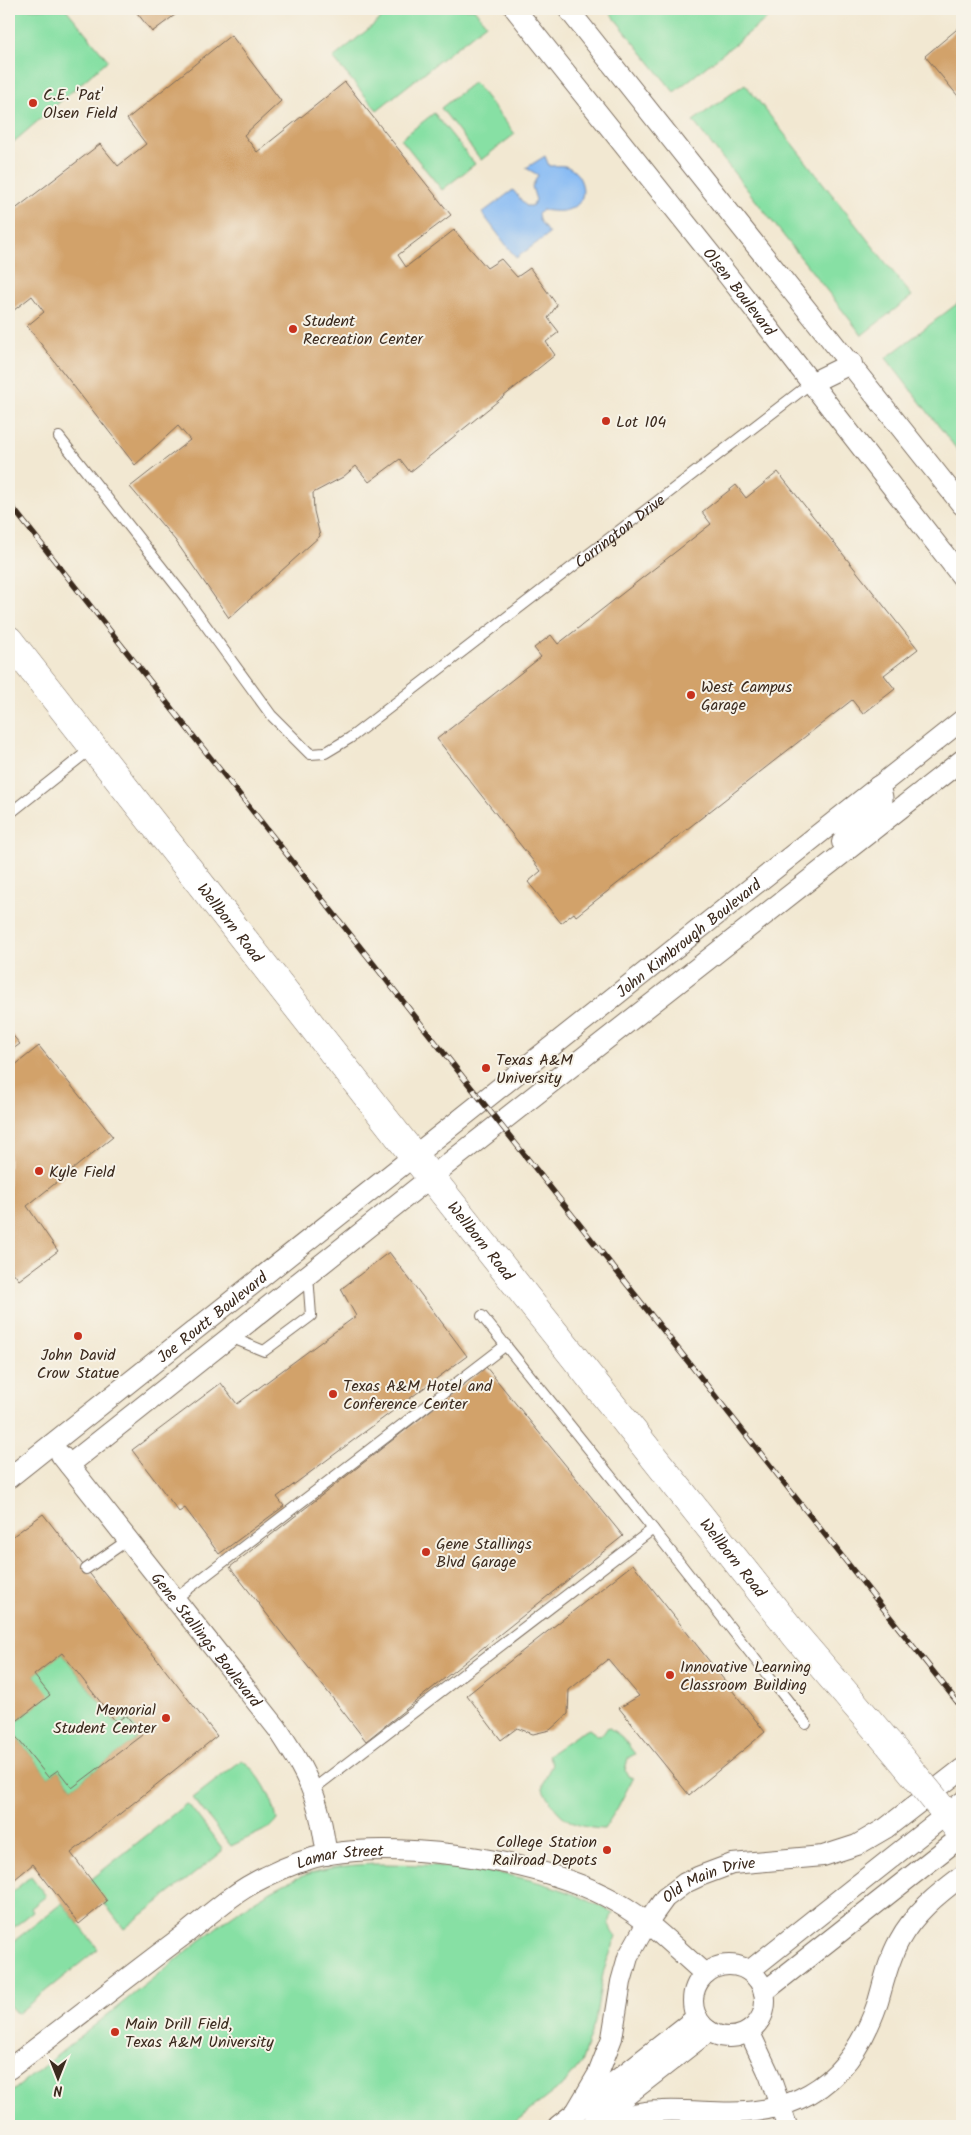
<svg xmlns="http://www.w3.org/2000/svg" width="971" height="2135" viewBox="0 0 971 2135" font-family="Kalam,sans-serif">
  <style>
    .green { fill: #87e0a4; stroke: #618561 }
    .water { fill: #85baf4; stroke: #607289 }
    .building { fill: #d2a26a }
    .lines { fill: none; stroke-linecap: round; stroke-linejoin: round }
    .lane-casing { stroke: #7b6c5d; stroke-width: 12 }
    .street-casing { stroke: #7b6c5d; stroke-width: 22 }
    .primary-casing { stroke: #7b6c5d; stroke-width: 29 }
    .lane { stroke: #fff; stroke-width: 10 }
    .street { stroke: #fff; stroke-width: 20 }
    .primary { stroke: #fff; stroke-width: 28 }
    .rail-casing { stroke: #3b2a1e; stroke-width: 5.5 }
    .rail { stroke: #f7f3e8; stroke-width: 4; stroke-dasharray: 11; stroke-linecap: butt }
    .primary-bridge-casing { stroke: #7b6c5d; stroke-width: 29; stroke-linecap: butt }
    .primary-bridge { stroke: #fff; stroke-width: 28 }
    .poi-dot { fill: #c8321e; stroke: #f7f3e8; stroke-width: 2 }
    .labels { text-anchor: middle; stroke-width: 4; stroke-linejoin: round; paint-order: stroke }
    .poi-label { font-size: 16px; fill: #3b2a1e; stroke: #f7f3e8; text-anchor: start }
    .street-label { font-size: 16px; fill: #3b2a1e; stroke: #f7f3e8 }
  </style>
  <rect width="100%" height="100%" fill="#f7f3e8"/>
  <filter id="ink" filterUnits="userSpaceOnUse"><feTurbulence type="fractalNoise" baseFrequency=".02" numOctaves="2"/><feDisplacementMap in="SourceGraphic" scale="10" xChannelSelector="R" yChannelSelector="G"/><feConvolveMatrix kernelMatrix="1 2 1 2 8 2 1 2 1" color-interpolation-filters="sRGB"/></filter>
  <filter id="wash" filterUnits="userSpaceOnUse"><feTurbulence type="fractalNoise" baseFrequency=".0096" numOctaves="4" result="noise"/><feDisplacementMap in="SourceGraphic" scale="20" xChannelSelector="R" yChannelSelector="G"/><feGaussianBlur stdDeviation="1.12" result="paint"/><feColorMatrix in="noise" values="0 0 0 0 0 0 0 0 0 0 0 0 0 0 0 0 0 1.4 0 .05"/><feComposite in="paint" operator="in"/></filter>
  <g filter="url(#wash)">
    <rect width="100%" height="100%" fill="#f2e8d2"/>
    <g class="green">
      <polygon points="9,9 66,9 108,60 9,146"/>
      <polygon points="393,9 474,9 486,24 377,110 333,58"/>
      <polygon points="607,9 779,9 674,92"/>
      <polygon points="474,82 515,134 481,160 441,108"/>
      <polygon points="745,84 912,296 862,335 693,121"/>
      <polygon points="434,113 475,164 442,190 401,139"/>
      <polygon points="962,300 962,456 886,358"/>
      <polygon points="62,1653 115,1722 126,1715 142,1735 72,1788 58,1770 48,1777 9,1728 49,1695 34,1675"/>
      <path d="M608 1727 622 1737 635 1754 628 1758 625 1770 628 1776 633 1778 618 1807 604 1829C579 1828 561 1821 549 1799 546 1795 542 1790 543 1785 544 1778 550 1770 552 1763L548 1755 577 1735 589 1729 597 1735 603 1734Z"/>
      <path d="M242 1760C260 1773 273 1798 277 1820L271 1827 231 1846 193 1798Z"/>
      <polygon points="186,1804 189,1805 222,1848 222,1852 124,1929 88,1882"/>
      <path d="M376 1864C458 1864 541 1872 613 1913 608 1921 609 1930 616 1937L603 1973 595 2021 581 2063 566 2082 510 2126H9V2094L222 1923C250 1903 278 1884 311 1873 332 1866 354 1865 376 1864Z"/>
      <polygon points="31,1876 46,1896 31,1908 33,1912 9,1931 9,1895"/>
      <polygon points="62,1903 98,1949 17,2014 9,2005 9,1945"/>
    </g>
    <path class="water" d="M545 156 549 166C554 166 560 165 565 166 584 171 591 202 570 209 562 213 551 211 542 210L538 214 539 220 549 234 516 258 482 213 513 190 526 206H532L536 200 532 187 538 175 526 168Z"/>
    <g id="blocks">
      <g class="building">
        <polygon points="134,9 183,9 152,32"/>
        <polygon points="962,25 962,101 925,56"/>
        <polygon points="231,35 281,101 244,135 257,152 345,82 451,215 398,255 406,267 454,230 487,268 501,259 517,277 530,268 557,305 548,318 559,332 546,342 555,355 410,472 400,459 369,482 356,466 343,477 313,493 314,511 320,536 229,618 175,540 130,487 190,440 178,426 135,465 27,326 44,312 32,296 9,314 9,214 100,144 118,166 146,144 127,119"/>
        <polygon points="778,472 918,649 884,675 895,689 863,714 852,700 576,916 574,913 561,923 528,882 541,871 437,739 541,657 534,648 551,635 558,644 711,524 702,512 736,485 746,498"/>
        <polygon points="9,1031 20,1044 9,1052"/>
        <polygon points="39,1046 113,1137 27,1206 58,1251 19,1280 9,1267 9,1070"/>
        <polygon points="389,1252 467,1356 277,1497 284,1506 219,1554 185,1508 179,1512 132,1450 221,1383 237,1404 356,1316 341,1289"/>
        <polygon points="486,1367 623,1536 366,1741 230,1567"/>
        <polygon points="43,1514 217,1736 71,1853 107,1901 79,1924 33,1864 9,1884 9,1728 48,1777 58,1770 72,1788 142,1735 126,1715 116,1722 62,1653 34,1675 50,1695 9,1727 9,1539"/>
        <polygon points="633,1564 765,1732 689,1795 619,1708 639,1696 608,1659 569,1690 568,1714 550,1730 533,1734 517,1728 501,1740 467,1695"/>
      </g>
    </g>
  </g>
  <g filter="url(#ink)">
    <use href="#blocks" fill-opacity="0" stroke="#7b6c5d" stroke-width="1"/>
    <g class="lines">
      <defs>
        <g id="lane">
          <path id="s1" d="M59 437 185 597 271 715 310 754 325 753 350 738 811 383"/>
          <polyline points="9,814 92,748"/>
          <polyline points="482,1316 653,1529 806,1724"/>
          <polyline points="230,1337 264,1351 311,1316 308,1275"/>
          <polyline points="86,1569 128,1540"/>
          <polyline points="175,1599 506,1345"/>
          <polyline points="312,1790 653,1529"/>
        </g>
        <g id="street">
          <path id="s2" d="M515 9 729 277 962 577"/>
          <polyline points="568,9 962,505"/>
          <polyline points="811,383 852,363"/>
          <path d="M842 842C849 826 879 814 882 802 884 796 880 791 878 786"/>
          <path id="s3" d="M61 1455 277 1728C293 1752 309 1777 317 1805 322 1821 324 1838 327 1855"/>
          <polyline points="69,1465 431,1177 962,760"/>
          <path id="s4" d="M9 1478 962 720"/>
          <circle cx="729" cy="2001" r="36"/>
          <polyline points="749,1971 962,1802"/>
          <polyline points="764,1992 962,1836"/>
          <polyline points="749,2031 769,2074 787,2126"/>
          <path id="s5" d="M9 2069C67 2025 125 1979 184 1935 210 1914 235 1891 265 1877 285 1867 308 1858 329 1854 411 1841 546 1861 618 1903 650 1921 677 1950 705 1974"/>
          <path id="s6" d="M575 2113 598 2074 612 2038 621 1982 628 1957 647 1923 665 1898 685 1883 700 1876 732 1864 823 1856 857 1845 886 1828 962 1769"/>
          <polyline points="595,2120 709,2031"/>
          <polyline points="558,2126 697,2017"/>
          <path d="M590 2126C613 2119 637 2111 661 2111 711 2109 750 2121 799 2099 840 2081 864 2043 878 2002 884 1981 889 1959 899 1941 914 1913 938 1894 962 1876"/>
        </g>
        <g id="primary">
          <path id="s7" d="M9 640 414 1156 796 1636 889 1744"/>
          <polyline points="935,1800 962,1834"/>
        </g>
      </defs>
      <use href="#lane" class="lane-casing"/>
      <use href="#street" class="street-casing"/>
      <use href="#primary" class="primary-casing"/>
      <use href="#lane" class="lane"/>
      <use href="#street" class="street"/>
      <use href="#primary" class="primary"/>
      <defs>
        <polyline id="rail" points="9,503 962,1708"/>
      </defs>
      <use href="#rail" class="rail-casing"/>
      <use href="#rail" class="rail"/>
      <defs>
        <polyline id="primary-bridge" points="889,1744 935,1800"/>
      </defs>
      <use href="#primary-bridge" class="primary-bridge-casing"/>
      <use href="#primary-bridge" class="primary-bridge"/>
    </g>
  </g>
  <g class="poi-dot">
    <circle cx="33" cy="103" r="5"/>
    <circle cx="293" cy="329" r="5"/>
    <circle cx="606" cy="421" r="5"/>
    <circle cx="691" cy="695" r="5"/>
    <circle cx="486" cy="1068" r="5"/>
    <circle cx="39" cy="1171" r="5"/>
    <circle cx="78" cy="1336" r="5"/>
    <circle cx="333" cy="1394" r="5"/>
    <circle cx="426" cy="1552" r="5"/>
    <circle cx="670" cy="1675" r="5"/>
    <circle cx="166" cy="1718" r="5"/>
    <circle cx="607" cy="1850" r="5"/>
    <circle cx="115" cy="2032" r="5"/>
  </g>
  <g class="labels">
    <g class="poi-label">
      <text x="43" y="100">C.E. 'Pat'<tspan x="43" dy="18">Olsen Field</tspan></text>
      <text x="303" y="326">Student<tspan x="303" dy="18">Recreation Center</tspan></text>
      <text x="616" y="427">Lot 104</text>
      <text x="701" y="692">West Campus<tspan x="701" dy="18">Garage</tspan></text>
      <text x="496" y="1065">Texas A&amp;M<tspan x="496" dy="18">University</tspan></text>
      <text x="49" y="1177">Kyle Field</text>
      <text x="78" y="1360" text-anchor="middle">John David<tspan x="78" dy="18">Crow Statue</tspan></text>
      <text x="343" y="1391">Texas A&amp;M Hotel and<tspan x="343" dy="18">Conference Center</tspan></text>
      <text x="436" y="1549">Gene Stallings<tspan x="436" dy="18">Blvd Garage</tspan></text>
      <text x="680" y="1672">Innovative Learning<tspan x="680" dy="18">Classroom Building</tspan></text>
      <text x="156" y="1715" text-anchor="end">Memorial<tspan x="156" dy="18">Student Center</tspan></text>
      <text x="597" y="1847" text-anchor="end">College Station<tspan x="597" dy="18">Railroad Depots</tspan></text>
      <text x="125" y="2029">Main Drill Field,<tspan x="125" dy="18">Texas A&amp;M University</tspan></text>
    </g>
    <g class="street-label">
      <text dy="6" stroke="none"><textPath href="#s2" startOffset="361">Olsen Boulevard</textPath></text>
      <text dy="6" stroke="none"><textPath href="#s1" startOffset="789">Corrington Drive</textPath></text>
      <text dy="6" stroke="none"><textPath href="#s7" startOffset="359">Wellborn Road</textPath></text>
      <text dy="6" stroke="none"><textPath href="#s4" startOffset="868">John Kimbrough Boulevard</textPath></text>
      <text dy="6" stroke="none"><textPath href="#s7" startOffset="764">Wellborn Road</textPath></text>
      <text dy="6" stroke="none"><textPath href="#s4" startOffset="259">Joe Routt Boulevard</textPath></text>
      <text dy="6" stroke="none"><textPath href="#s7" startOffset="1169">Wellborn Road</textPath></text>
      <text dy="6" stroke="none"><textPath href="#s3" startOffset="235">Gene Stallings Boulevard</textPath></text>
      <text dy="6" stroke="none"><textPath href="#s5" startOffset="399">Lamar Street</textPath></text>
      <text dy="6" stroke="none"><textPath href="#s6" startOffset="285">Old Main Drive</textPath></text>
    </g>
  </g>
  <rect width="971" height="2135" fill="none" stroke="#f7f3e8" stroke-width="30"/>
  <g transform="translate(58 2078) rotate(180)" stroke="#f7f3e8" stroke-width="4" paint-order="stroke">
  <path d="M0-4L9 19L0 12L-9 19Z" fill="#3b2a1e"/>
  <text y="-8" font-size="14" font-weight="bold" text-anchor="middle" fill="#3b2a1e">N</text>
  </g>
</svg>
